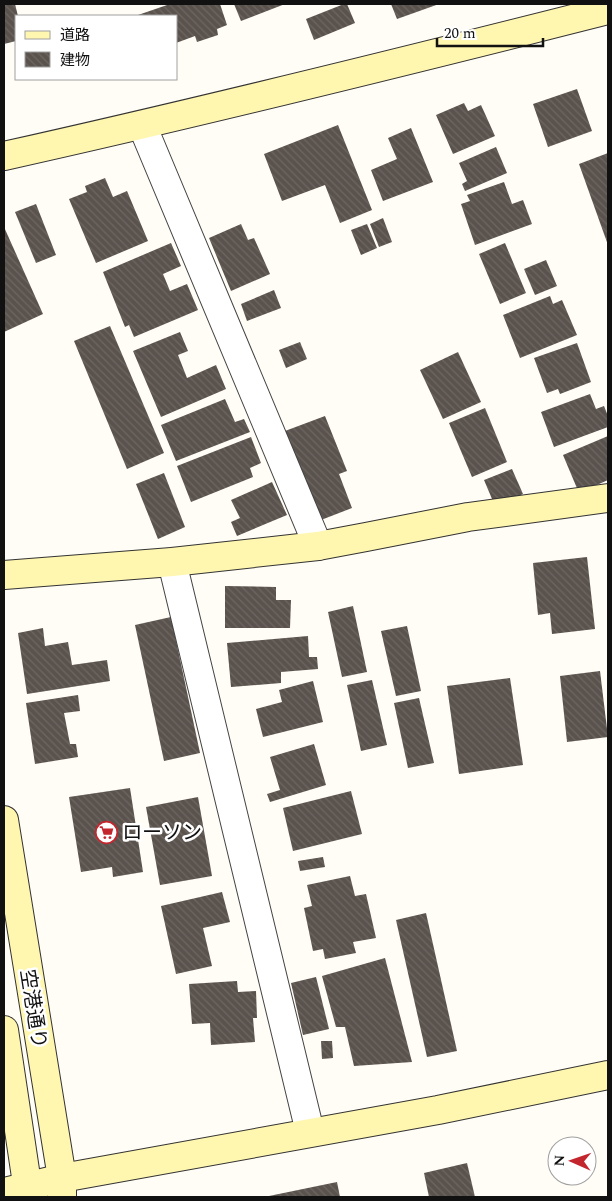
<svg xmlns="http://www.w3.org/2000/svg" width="612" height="1201" viewBox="0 0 612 1201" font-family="Spectral,'Noto Sans JP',serif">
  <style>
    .building { fill: url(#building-back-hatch) }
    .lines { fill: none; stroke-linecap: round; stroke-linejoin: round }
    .street-casing { stroke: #444; stroke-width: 30 }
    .secondary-casing { stroke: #333; stroke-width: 30 }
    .street { stroke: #fff; stroke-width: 28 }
    .secondary { stroke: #fff6b0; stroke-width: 28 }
    .labels { text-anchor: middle; stroke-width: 5; stroke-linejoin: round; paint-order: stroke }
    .poi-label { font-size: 20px; fill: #111; stroke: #fff; text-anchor: start }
    .street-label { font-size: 20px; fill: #111; stroke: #fff }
  </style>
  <defs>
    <pattern id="building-back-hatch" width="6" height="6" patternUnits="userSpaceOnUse" patternTransform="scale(1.25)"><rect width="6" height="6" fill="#5a524d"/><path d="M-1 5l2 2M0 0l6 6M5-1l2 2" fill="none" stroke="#6d6662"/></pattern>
  </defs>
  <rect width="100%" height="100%" fill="#fffdf5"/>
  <g class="building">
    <polygon points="4,4 15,4 18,16 16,16 16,41 4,44"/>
    <polygon points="170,4 220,4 227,25 217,29 218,35 197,42 195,36 176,43 176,16 138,16 138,15"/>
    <polygon points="234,4 285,4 241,21"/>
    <polygon points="344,4 347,4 355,23 314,40 306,19"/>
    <polygon points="391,4 439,4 397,19"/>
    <polygon points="577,89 592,131 548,147 533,104"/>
    <polygon points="464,103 468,111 481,105 495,136 453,154 436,115"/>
    <polygon points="338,125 372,210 340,223 325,185 282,201 264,154"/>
    <polygon points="411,128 433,182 383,201 371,170 397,159 388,138"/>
    <polygon points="496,147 507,173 465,191 462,184 467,181 459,163"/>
    <polygon points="608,153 608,245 579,164"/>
    <polygon points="105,178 113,197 127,191 148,241 96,263 69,199 87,192 85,186"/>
    <polygon points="504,182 512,204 523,200 532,224 475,245 461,204 470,201 467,195"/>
    <polygon points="36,204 56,255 36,263 15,212"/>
    <polygon points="383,218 392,242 379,247 370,224"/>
    <polygon points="241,224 248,240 254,238 270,274 231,291 209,238"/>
    <polygon points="367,224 377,248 361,255 351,230"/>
    <polygon points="4,227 43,314 4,332"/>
    <polygon points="171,243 181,266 163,274 170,291 187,284 198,310 134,337 129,325 125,327 103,272"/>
    <polygon points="505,243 526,293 500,304 479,254"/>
    <polygon points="546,260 557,286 535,295 524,269"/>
    <polygon points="274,290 281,308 247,321 241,304"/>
    <polygon points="550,296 553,304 562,300 577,335 520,358 503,315"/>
    <polygon points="110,326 164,453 127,469 74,341"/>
    <polygon points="180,332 188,351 178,355 187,378 216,365 226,389 161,417 133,351"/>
    <polygon points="300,342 307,359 286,368 279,350"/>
    <polygon points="577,343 591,382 560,394 558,389 547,393 534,358"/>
    <polygon points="458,352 481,402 443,419 420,370"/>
    <polygon points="590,394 596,409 604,406 608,416 608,427 554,447 541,412"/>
    <polygon points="225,399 235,422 244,419 250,432 176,461 161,425"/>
    <polygon points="485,408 507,462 472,477 449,423"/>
    <polygon points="325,416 347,471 339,474 352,508 321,520 285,431"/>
    <polygon points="608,436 608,480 579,493 563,455"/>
    <polygon points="251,437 261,463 250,468 253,477 191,502 177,466"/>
    <polygon points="512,469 523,494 495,506 484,480"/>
    <polygon points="164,473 185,527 158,539 136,484"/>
    <polygon points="272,482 287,515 237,536 231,522 240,518 231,500"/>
    <polygon points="587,557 595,629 552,634 550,613 538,615 533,563"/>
    <polygon points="225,586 276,587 276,600 291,600 290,628 225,628"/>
    <polygon points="353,606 367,672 342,677 328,612"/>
    <polygon points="171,617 200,753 164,761 135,625"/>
    <polygon points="407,626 421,691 396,696 381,631"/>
    <polygon points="43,628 45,646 68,642 72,665 107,660 110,681 27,694 18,633"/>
    <polygon points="308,636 309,657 317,657 318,669 281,672 281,683 231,687 227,643"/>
    <polygon points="600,671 608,737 567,742 560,676"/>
    <polygon points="510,678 523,765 459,774 447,686"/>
    <polygon points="372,680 387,745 361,751 347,685"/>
    <polygon points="313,681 323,722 263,737 256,709 282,702 279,690"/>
    <polygon points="78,695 80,711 64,713 70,744 76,744 78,757 35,764 26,703"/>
    <polygon points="419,698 434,763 408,768 394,703"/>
    <polygon points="314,744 326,785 270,802 267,794 280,790 270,757"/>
    <polygon points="130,788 143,872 113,877 112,867 81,872 69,797"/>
    <polygon points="351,791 362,834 293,851 283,808"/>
    <polygon points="198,797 212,876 160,885 146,807"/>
    <polygon points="323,857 325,867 300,871 298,861"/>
    <polygon points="350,876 355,896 366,894 376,938 353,942 356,953 325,959 323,949 313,951 304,908 312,906 307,885"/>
    <polygon points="222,892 230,922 203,928 212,966 176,974 161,906"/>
    <polygon points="426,913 457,1051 427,1057 396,920"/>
    <polygon points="385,958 412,1062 354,1066 345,1027 336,1027 322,976"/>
    <polygon points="316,977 329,1029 303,1035 291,983"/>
    <polygon points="237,981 238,992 256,991 257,1018 253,1018 255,1042 211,1045 210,1023 192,1024 189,984"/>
    <polygon points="321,1041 332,1041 333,1058 322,1059"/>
    <polygon points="467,1163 475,1197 429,1197 424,1173"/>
    <polygon points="337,1182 340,1197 270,1197 269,1196"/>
  </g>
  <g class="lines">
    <defs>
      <g id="street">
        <polyline points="142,125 318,546"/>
        <polyline points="172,562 310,1132"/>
      </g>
      <g id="secondary">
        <path d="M4 156C206 111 407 61 608 10"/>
        <polyline points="4,575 172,562 318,546 366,537 468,517 608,498"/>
        <polyline points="4,820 62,1178 62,1197"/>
        <polyline points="4,1030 29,1197"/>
        <polyline points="4,1192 62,1178 438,1110 608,1075"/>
      </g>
    </defs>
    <use href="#street" class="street-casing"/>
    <use href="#secondary" class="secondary-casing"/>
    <use href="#street" class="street"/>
    <use href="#secondary" class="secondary"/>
  </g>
  <defs>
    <symbol id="supermarket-ring" viewBox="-11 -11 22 22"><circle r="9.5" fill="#fff" stroke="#c4262e" stroke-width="1.5"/><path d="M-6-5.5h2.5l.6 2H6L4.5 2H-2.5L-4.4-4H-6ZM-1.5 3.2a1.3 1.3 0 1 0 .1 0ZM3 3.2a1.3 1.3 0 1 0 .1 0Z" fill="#c4262e"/></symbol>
  </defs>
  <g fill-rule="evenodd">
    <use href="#supermarket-ring" x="94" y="820" width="25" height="25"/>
  </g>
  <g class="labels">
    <g class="poi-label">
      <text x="122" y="839">ローソン</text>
    </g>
    <g class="street-label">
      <text transform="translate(34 1009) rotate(81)" y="7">空港通り</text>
    </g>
  </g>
  <rect width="612" height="1201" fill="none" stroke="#111111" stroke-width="10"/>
  <rect x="15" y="15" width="162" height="65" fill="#ffffff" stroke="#a0a0a0"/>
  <rect x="25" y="31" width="25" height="8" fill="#fff6b0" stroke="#a0a0a0"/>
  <text x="60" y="40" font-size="15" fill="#111111">道路</text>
  <rect x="25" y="52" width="25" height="15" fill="url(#building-back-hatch)" stroke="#a0a0a0"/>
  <text x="60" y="65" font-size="15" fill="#111111">建物</text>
  <g transform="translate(572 1161) rotate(272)"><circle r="24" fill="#ffffff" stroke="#a0a0a0"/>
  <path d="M0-4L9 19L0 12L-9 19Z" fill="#c4262e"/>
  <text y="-8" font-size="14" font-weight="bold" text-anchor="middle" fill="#111111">N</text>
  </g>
  <path d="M437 38v8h106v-8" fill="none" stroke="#111111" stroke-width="2.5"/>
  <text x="444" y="38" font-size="15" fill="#111111" stroke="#ffffff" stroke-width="4" paint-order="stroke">20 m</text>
</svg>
